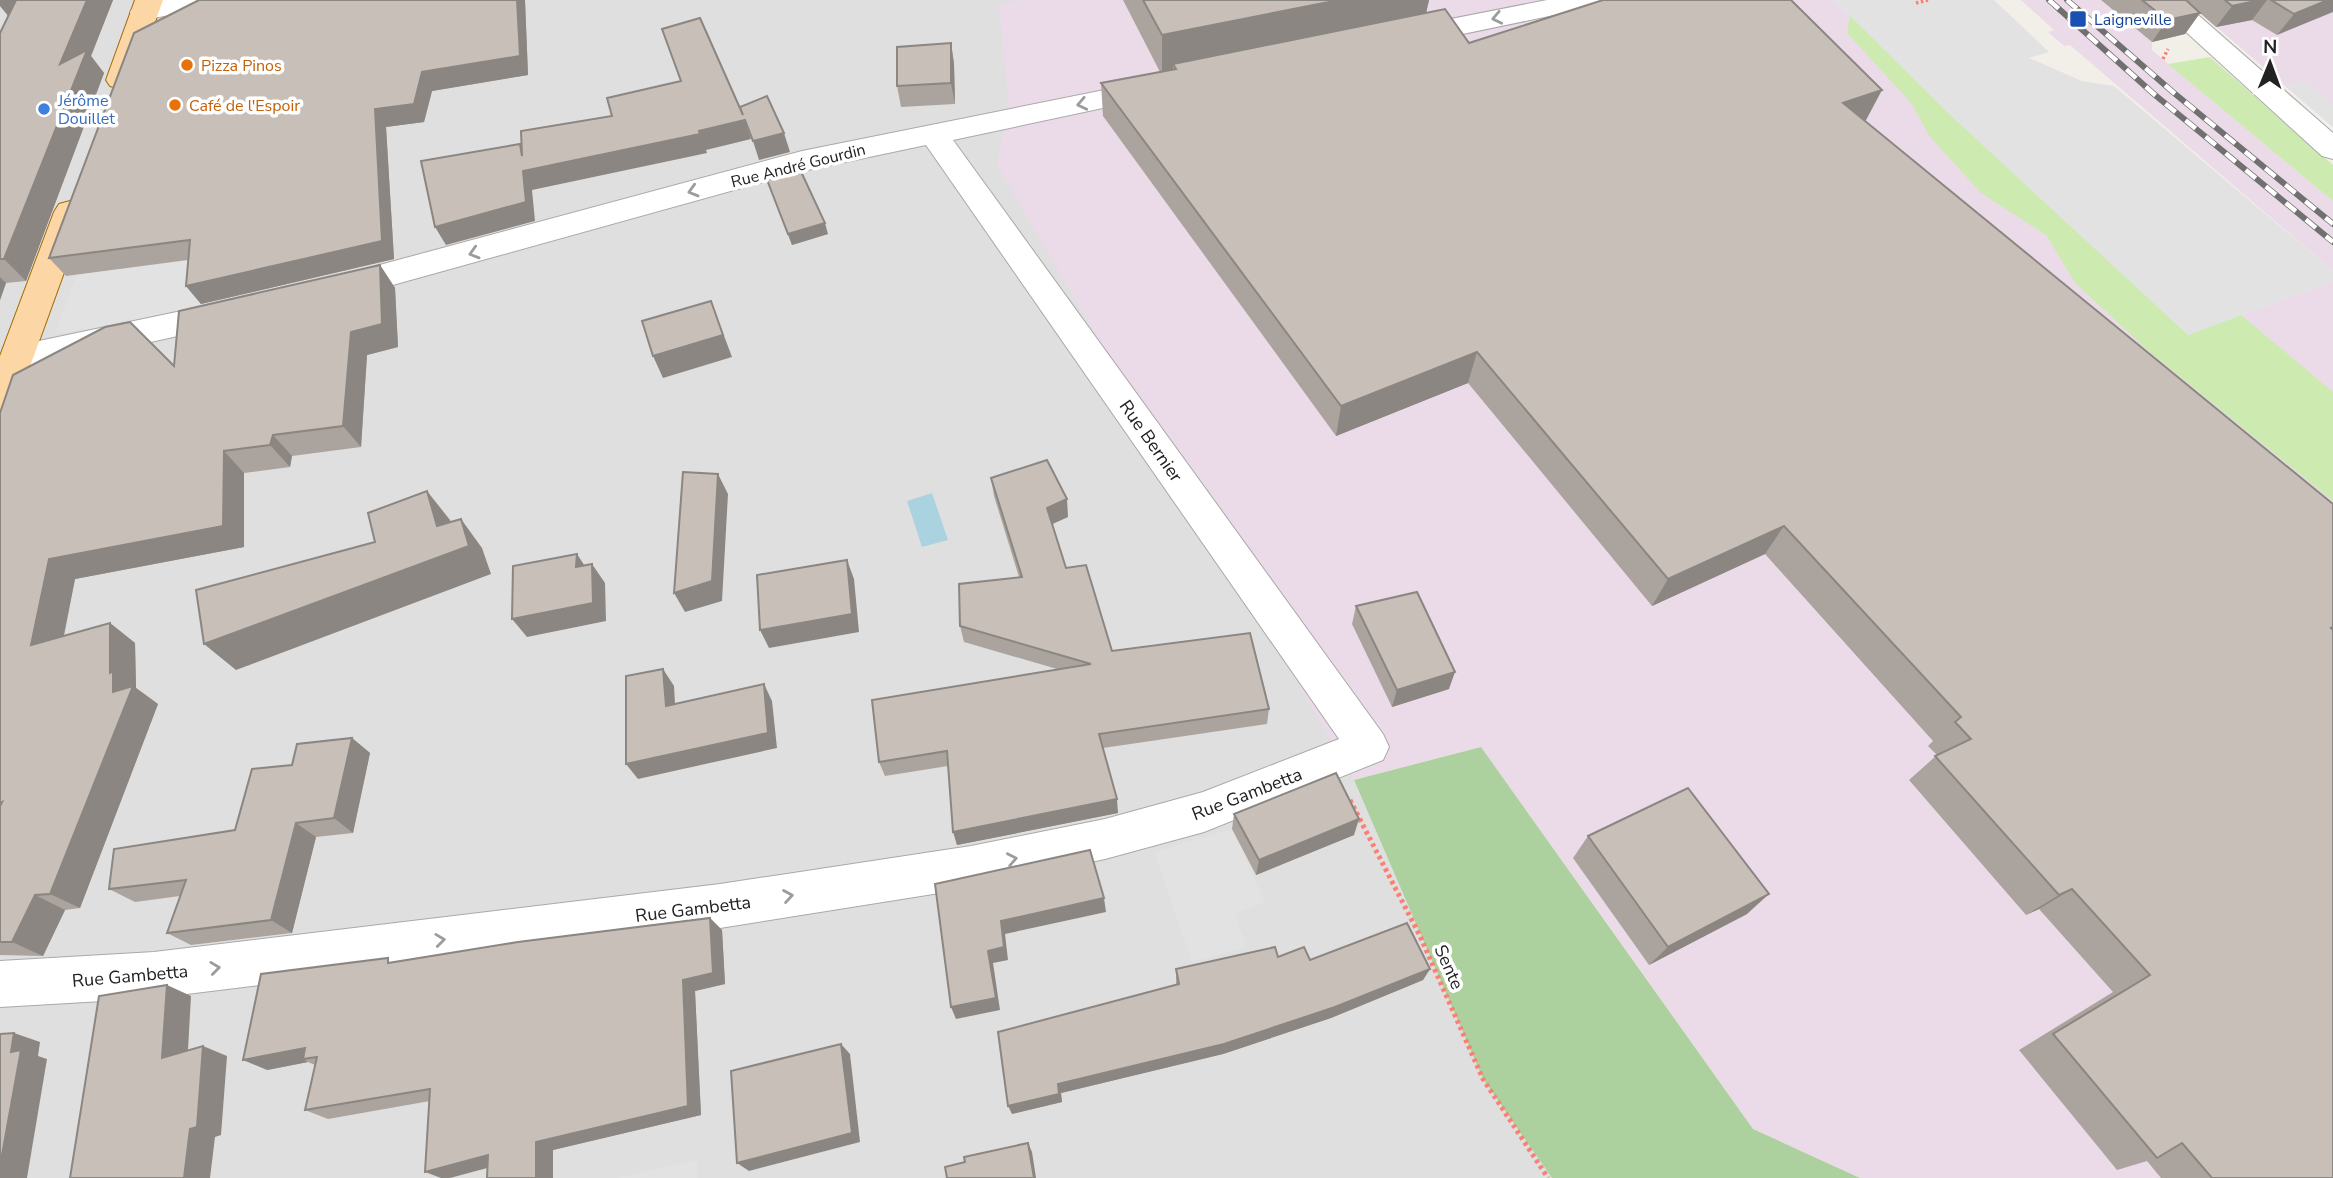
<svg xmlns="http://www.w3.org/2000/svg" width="2333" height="1178" viewBox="0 0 2333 1178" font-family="'Nunito Sans',sans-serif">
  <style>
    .residential { fill: #e0dfdf }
    .industrial { fill: #ebdbe8 }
    .grass { fill: #cdebb0 }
    .forest { fill: #add19e }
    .parking { fill: #e2e2e2 }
    .water { fill: #aad3df }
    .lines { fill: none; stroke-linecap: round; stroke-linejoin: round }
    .minor-casing { stroke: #a9a9a9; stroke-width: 2 }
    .major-casing { stroke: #a06b00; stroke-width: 2 }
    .path-far1 { stroke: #fa8072; stroke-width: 3.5; stroke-dasharray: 2.5 2.5; stroke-linecap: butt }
    .path { stroke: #fa8072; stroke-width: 5; stroke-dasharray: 3.5 3.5; stroke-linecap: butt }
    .minor { fill: #fff; fill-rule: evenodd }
    .major { fill: #fcd6a4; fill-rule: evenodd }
    .rail-casing { stroke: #707070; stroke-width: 6 }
    .rail { stroke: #fff; stroke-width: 4.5; stroke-dasharray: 13; stroke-linecap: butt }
    .wall { fill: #aba49e }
    .shaded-wall { fill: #8b8681 }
    .building { fill: #c7bfb8; stroke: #8b8681; stroke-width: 2 }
    .oneway { stroke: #9c9c9c }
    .transit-dot { fill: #1a4fb4; stroke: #fff; stroke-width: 2.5 }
    .food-dot { fill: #e8710a; stroke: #fff; stroke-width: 2.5 }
    .shop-dot { fill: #3f7fe0; stroke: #fff; stroke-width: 2.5 }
    .labels { text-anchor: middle; stroke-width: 7; stroke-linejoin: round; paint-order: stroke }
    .far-transit-label { font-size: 16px; fill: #164399; stroke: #fff; text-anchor: start }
    .far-food-label { font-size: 16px; fill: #c56008; stroke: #fff; text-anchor: start }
    .far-shop-label { font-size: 16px; fill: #366cbe; stroke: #fff; text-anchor: start }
    .far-street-label { font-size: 16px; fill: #222; stroke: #fff }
    .street-label { font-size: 18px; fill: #222; stroke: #fff }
  </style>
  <rect width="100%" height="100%" fill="#f2efe9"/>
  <polygon class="residential" points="0,0 1604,0 1354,780 1483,1079 1552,1178 0,1178"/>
  <g class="industrial">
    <polygon points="1020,0 1834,0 1948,113 2188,335 2333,281 2333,1178 1860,1178 1753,1129 1481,747 1354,780 997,165 1009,105 999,4"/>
    <polygon points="2021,0 2101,0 2152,42 2152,50 2333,201 2333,271 2070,45 2064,46 2048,32 2054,30"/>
    <polygon points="2185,0 2333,0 2333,127 2284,85"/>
  </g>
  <g class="grass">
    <polygon points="1850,15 2188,335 2241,315 2333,392 2333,501 2152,354 2076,284 2046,235 1981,193 1930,137 1911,103 1847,33"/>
    <polygon points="2210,57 2333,165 2333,201 2168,64"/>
  </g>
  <polygon class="forest" points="1481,747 1753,1129 1860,1178 1552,1178 1483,1079 1354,780"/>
  <g class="parking">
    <polygon points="1834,0 1994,0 2049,52 2029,58 2082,81 2114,86 2333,271 2333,281 2188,335 1948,113"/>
    <polygon points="2305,81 2333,104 2333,127 2284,85"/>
    <polygon points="180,226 204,268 201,310 55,334 77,274 168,262"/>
    <polygon points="1232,829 1265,902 1235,914 1247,947 1192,962 1154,852"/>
    <polygon points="697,1160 697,1178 616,1178"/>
  </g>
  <polygon class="water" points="932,493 948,540 922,547 907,501"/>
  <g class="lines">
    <defs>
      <g id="minor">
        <polygon points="163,0 219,0 215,6 144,20 134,18 130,12 134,6"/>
        <polygon points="1547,0 1602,0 1598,6 1588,8 1405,46 1395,43 1391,37 1395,31 1405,28"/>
        <polygon points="2151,0 2181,0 2333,133 2333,159 2322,156"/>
        <polygon points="1154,80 1164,83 1168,89 1164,95 953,140 1383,734 1389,747 1383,760 1204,832 1105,859 971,888 720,928 154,998 0,1007 0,961 154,952 720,884 971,846 1105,819 1203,792 1339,739 926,145 803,171 335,301 323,297 319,289 323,281 335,277 802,151"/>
        <polygon points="229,301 241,304 246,313 241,322 15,372 3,368 0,363 3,350 15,346"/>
      </g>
      <g id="major">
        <polygon points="135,0 163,0 134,80 130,86 120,89 110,86 106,80"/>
        <polygon points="70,201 81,204 86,212 17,402 12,411 0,415 0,356 54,212 59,204"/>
      </g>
    </defs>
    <use href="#minor" class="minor-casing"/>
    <use href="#major" class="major-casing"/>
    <g class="path-far1">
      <polyline points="1916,3 1928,0"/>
      <polyline points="2163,59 2168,49"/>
    </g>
    <polyline class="path" points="1350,800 1420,936 1483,1079 1548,1178"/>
    <use href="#minor" class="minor"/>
    <use href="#major" class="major"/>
    <defs>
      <g id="rail">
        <polyline points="2049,0 2155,95 2333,242"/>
        <polyline points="2067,0 2174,93 2333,224"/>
      </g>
    </defs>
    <use href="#rail" class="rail-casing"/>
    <use href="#rail" class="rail"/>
  </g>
  <g class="wall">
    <polygon points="0,0 113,0 91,56 104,73 26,281 6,283 0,300 0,33 8,16"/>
    <polygon points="199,0 525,0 528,75 432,91 424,122 386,127 394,259 201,304 186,286 188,260 66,276 49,258"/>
    <polygon points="1123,0 1429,0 1426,13 1469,43 1865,122 2333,1178 2161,1178 2147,1161 2117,1170 2019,1050 2113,992 2039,909 2026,915 1909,780 1937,755 1928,746 1933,741 1765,554 1652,606 1468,383 1336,436 1103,116 1101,83 1160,72"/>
    <polygon points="2101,0 2333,0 2277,35 2252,20 2216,27 2200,13 2185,34 2152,42"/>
    <polygon points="951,43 954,64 955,104 901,107 897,86"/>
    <polygon points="764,172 828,234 792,245"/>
    <polygon points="380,265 395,288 398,347 367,355 361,447 292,456 290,467 244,473 244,547 75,579 64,636 110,623 135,643 136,688 158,704 80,908 65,910 43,956 0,955 0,413 174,366"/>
    <polygon points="991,478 1068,517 1052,524 1066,568 1112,651 1269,709 1267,724 1103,748 1118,813 957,845 948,766 885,776 879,762 1057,669 964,642 960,626 1019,577 994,496"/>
    <polygon points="1356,606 1449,689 1392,707 1352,624"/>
    <polygon points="352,738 370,753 353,833 316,837 292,933 191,945 167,933 180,896 135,902 109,889 235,830 292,765"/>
    <polygon points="1234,814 1354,835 1256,875 1232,829"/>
    <polygon points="1588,836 1747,914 1649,965 1573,858"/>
    <polygon points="710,918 722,930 725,984 695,991 701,1115 553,1150 488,1168 430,1101 328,1119 305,1110 315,1065 308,1062 267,1070 393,962"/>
    <polygon points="1278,957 1430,969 1423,980 1331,1018 1223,1054 1061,1093 1062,1102 1012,1114 1176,985 1176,969"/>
  </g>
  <g class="shaded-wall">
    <polygon points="0,0 28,0 9,17 0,6"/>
    <polygon points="87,0 113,0 91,56 104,73 26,281 4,259 60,64"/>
    <polygon points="517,0 525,0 528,75 432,91 424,122 386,127 394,259 201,304 186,286 375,109"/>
    <polygon points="1339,0 1429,0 1424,22 1176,69 1173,64 1173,73 1162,75 1162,35"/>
    <polygon points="2260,0 2267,0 2252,20 2216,27 2232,6"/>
    <polygon points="2328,0 2333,0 2333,12 2277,35 2294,14"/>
    <polygon points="2200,13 2185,34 2152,42 2167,20"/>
    <polygon points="951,43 954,64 955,104 951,83"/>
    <polygon points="1882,90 1865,122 1843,103"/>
    <polygon points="745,120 751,139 706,150 707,153 532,190 535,221 446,245 435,227 523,171"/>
    <polygon points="784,133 790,152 759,160 753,141"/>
    <polygon points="825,223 828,234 792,245 788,234"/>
    <polygon points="380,265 395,288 398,347 367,355 361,447 343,426 351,332"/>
    <polygon points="0,277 6,283 0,300"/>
    <polygon points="711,301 732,357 663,378 653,356"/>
    <polygon points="1477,352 1468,383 1336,436 1341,406"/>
    <polygon points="273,435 292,456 290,467 270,445"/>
    <polygon points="224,451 244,473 244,547 75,579 58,664 31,645 49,559"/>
    <polygon points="718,474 728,494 722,601 685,612 674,593"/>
    <polygon points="427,491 450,520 458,550 461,519 482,548 491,574 236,670 204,644 437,526"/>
    <polygon points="1067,499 1068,517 1050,525 1047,508"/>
    <polygon points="1784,526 1765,554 1652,606 1668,579"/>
    <polygon points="577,554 590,574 576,567"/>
    <polygon points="847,560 854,579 859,632 769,648 760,630"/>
    <polygon points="592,564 605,583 606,621 527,637 512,619"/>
    <polygon points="110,623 135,643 136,688 158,704 80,908 50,894 113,692 110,673"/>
    <polygon points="663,669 674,686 676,722 666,706"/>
    <polygon points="1455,672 1449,689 1392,707 1397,690"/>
    <polygon points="764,684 772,701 777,748 638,779 626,764"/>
    <polygon points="352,738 370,753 353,833 334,818"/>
    <polygon points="1117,799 1118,813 957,845 953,832"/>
    <polygon points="1359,819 1354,835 1256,875 1259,860"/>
    <polygon points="296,823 316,837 292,933 271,920"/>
    <polygon points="2072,889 2039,909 2026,915 2059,895"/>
    <polygon points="1769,894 1747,914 1649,965 1668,947"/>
    <polygon points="35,895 65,910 43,956 12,942"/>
    <polygon points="1104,898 1106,912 1005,934 1008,960 993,963 1000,1010 956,1019 951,1007 1001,921"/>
    <polygon points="710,918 722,930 725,984 695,991 701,1115 553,1150 553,1178 536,1178 536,1142 683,980"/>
    <polygon points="1430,969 1423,980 1331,1018 1223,1054 1061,1093 1062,1102 1012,1114 1008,1106 1058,1084"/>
    <polygon points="167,985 191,996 187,1068 162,1058"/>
    <polygon points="14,1033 40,1042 38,1056 47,1059 27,1178 0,1178 0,1166 11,1052"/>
    <polygon points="841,1044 850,1054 860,1142 749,1171 737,1163"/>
    <polygon points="203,1046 227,1056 221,1135 215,1137 210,1178 184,1178 190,1129"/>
    <polygon points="305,1048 303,1059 308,1062 267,1070 243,1060"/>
    <polygon points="1028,1143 1032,1152 1036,1178 1034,1178"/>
    <polygon points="488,1155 506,1163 450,1178 441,1178 425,1172"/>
  </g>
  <g class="building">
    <polygon points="16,0 87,0 60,64 87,50 4,259 0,259 0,33"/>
    <polygon points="199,0 517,0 520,56 422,72 414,104 375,109 382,241 186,286 190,240 49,258 134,33"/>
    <polygon points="1143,0 1339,0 1162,35"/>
    <polygon points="1603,0 1791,0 1882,90 1843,103 2333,504 2333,627 2331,628 2333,630 2333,1178 2212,1178 2182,1143 2157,1158 2053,1034 2150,975 2072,889 2059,895 1935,756 1971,739 1955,722 1961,717 1784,526 1668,579 1477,352 1341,406 1101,83 1176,69 1173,64 1445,9 1469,43"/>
    <polygon points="2142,0 2186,0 2200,13 2167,20"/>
    <polygon points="2225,0 2260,0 2232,6"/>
    <polygon points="2271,0 2328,0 2294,14"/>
    <polygon points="700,18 743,115 740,107 767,96 784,133 753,141 745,120 699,131 700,134 523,171 526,202 435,227 421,161 520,144 522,156 521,131 612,116 607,98 681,81 662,29"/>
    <polygon points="951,43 951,83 897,86 897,47"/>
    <polygon points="797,163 825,223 788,234 764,172"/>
    <polygon points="380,265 382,324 351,332 343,426 273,435 270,445 224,451 223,526 49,559 31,645 110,623 110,673 113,671 113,692 133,686 50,894 35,895 12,942 0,942 0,806 2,802 0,803 0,413 13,375 105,327 130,322 174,366 179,311"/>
    <polygon points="711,301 723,335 653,356 642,321"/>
    <polygon points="1047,460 1067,499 1047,508 1066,568 1086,565 1112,651 1250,633 1269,709 1099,734 1117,799 953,832 947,751 879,762 872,700 1091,664 960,626 959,584 1022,577 991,478"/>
    <polygon points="683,472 718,474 712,581 674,593"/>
    <polygon points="427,491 437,526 461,519 469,546 204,644 196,590 375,542 368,513"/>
    <polygon points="577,554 576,567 592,564 593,603 512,619 513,566"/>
    <polygon points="847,560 852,614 760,630 757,575"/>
    <polygon points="1417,592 1455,672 1397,690 1356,606"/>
    <polygon points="663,669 666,706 764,684 768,733 626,764 626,676"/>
    <polygon points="352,738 334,818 296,823 271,920 167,933 186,880 109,889 114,849 235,830 252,769 292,765 297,744"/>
    <polygon points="1336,773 1359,819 1259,860 1234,814"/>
    <polygon points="1688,788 1769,894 1668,947 1588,836"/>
    <polygon points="1090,850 1104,898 1001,921 1004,947 988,951 996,998 951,1007 935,884"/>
    <polygon points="710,918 713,973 683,980 688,1106 536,1142 536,1178 487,1178 488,1155 425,1172 430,1089 305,1110 317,1057 303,1059 305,1048 243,1060 261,974 388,958 388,963 518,942"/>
    <polygon points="1407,923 1430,969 1335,1007 1224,1044 1058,1084 1059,1094 1008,1106 998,1032 1179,984 1176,969 1275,947 1278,957 1304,947 1310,960"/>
    <polygon points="167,985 162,1058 203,1046 197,1127 190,1129 184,1178 70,1178 99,996"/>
    <polygon points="14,1033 11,1052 21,1050 0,1166 0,1034"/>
    <polygon points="841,1044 852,1133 737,1163 731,1071"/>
    <polygon points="1028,1143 1034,1178 947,1178 945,1167 965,1162 964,1157"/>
  </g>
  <defs><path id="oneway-chevron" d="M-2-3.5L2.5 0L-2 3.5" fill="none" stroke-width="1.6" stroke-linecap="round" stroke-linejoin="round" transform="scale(1.75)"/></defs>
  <g class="oneway">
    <use href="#oneway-chevron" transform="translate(1497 18) rotate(168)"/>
    <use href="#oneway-chevron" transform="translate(1082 104) rotate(168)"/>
    <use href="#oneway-chevron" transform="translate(693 191) rotate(164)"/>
    <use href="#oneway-chevron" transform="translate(474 253) rotate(164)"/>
    <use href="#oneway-chevron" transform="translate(1012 859) rotate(-11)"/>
    <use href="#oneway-chevron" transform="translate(788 896) rotate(-9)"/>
    <use href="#oneway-chevron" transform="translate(440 940) rotate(-7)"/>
    <use href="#oneway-chevron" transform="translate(215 968) rotate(-7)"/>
  </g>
  <rect class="transit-dot" x="2069" y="10" width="18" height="18" rx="3.5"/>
  <g class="food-dot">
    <circle cx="187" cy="65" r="7"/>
    <circle cx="175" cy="105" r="7"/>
  </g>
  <circle class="shop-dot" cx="44" cy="109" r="7"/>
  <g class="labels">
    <g class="far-transit-label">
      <text x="2094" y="25">Laigneville</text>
    </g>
    <g class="far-food-label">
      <text x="201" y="71">Pizza Pinos</text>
      <text x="189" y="111">Café de l'Espoir</text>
    </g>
    <g class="far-shop-label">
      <text x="58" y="106">Jérôme<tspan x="58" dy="18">Douillet</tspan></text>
    </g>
    <g class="far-street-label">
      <text transform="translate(798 165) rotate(-14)" y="6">Rue André Gourdin</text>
    </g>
    <g class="street-label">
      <text transform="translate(1151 441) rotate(55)" y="6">Rue Bernier</text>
      <text transform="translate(1247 794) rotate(-21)" y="6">Rue Gambetta</text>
      <text transform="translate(693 909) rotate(-7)" y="6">Rue Gambetta</text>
      <text transform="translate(1449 967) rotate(66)" y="6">Sente</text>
      <text transform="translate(130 976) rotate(-5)" y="6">Rue Gambetta</text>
    </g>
  </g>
  <g transform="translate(2270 63) rotate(1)" stroke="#ffffff" stroke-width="5" paint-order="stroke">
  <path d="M0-5L12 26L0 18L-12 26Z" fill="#222222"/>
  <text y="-10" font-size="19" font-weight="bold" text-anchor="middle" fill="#222222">N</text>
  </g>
</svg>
